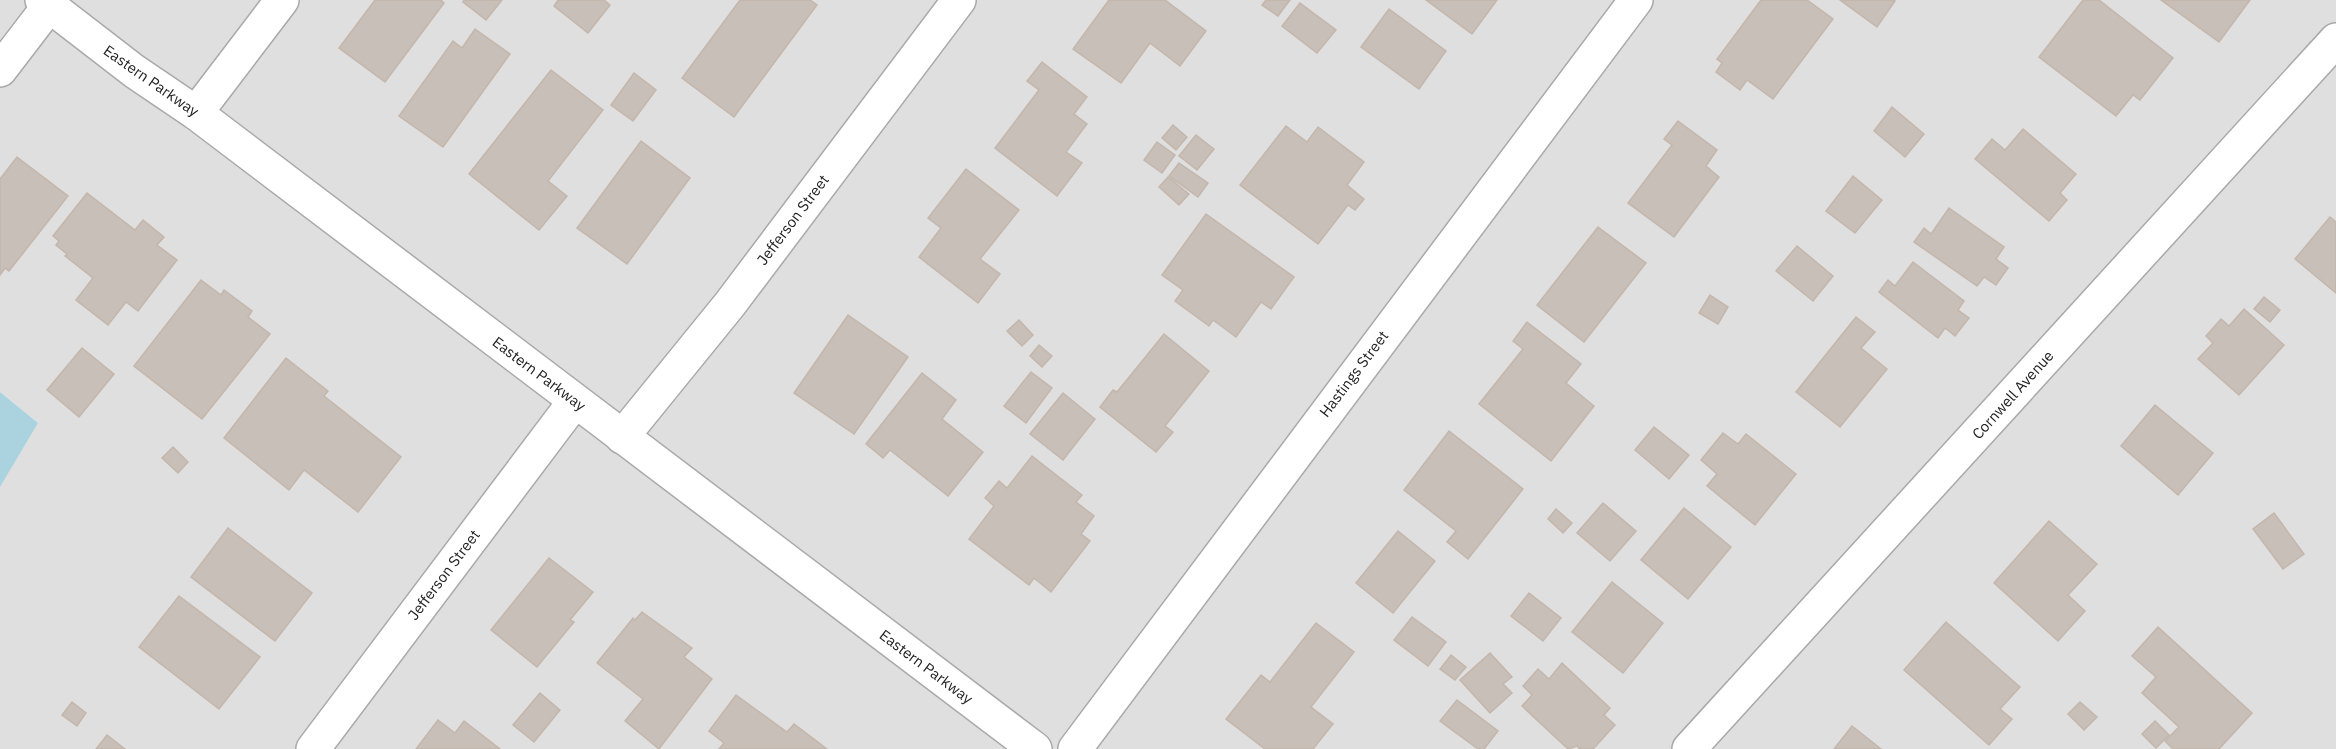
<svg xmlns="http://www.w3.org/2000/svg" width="2336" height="749" viewBox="0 0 2336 749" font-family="'IBM Plex Sans',sans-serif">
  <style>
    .residential { fill: #e0dfdf }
    .water { fill: #aad3df }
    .building { fill: #c7bfb8; stroke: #c4b6ab; stroke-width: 1.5 }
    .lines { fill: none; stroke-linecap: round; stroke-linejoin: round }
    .minor-casing { stroke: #a9a9a9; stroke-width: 36 }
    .minor { stroke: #fff; stroke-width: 33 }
    .labels { text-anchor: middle; stroke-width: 6; stroke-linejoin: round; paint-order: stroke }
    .street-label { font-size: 15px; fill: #222; stroke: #fff }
  </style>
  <rect width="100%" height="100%" fill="#f2efe9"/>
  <polygon class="residential" points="0,0 2336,0 2336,749 0,749 0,487 38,423 0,392"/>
  <polygon class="water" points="0,392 38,423 0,487"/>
  <g class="building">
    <polygon points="375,0 441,0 444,3 385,82 339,48"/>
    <polygon points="464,0 502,0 486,20 463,2"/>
    <polygon points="558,0 604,0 610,5 588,33 554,6"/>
    <polygon points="740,0 810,0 817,5 734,117 682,78"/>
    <polygon points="1109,0 1165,0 1206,31 1180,66 1150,43 1121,83 1073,49"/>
    <polygon points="1266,0 1290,0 1278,16 1262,5"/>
    <polygon points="1426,0 1497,0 1472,34"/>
    <polygon points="1761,0 1807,0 1833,19 1773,99 1747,80 1740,90 1716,72 1722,63 1717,59"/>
    <polygon points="1840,0 1893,0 1895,1 1877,27"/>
    <polygon points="2083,0 2099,0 2173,58 2140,100 2133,95 2116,116 2039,57"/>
    <polygon points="2161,0 2250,0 2219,42"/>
    <polygon points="1300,3 1336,30 1317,53 1282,26"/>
    <polygon points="1389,9 1446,51 1419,89 1361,47"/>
    <polygon points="475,29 510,54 443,147 399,116 453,41 462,48"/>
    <polygon points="1042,62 1087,97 1074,114 1087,124 1066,152 1082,163 1057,196 995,148 1039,90 1027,81"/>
    <polygon points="551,70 603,110 548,181 567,196 539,230 469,174"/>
    <polygon points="634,73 656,90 633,121 611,105"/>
    <polygon points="1892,107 1924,134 1905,157 1874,131"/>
    <polygon points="1678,121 1717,150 1706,166 1719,177 1674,237 1628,203 1672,145 1664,139"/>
    <polygon points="1173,125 1187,137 1176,150 1162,138"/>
    <polygon points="1286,126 1307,142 1318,127 1364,162 1347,185 1364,199 1355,210 1348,205 1318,244 1240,185"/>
    <polygon points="2023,129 2076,174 2060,193 2067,200 2049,221 1975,159 1992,139 2005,150"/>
    <polygon points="1196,135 1214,149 1197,170 1179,156"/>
    <polygon points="641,141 690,178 627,264 577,228"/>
    <polygon points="1157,142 1175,155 1162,173 1144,160"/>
    <polygon points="17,157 68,196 9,271 5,268 0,275 0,179"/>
    <polygon points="1179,163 1208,183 1198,197 1169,176"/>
    <polygon points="966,169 1019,210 980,259 1000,274 978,303 919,257 941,228 928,218"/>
    <polygon points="1853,176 1882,200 1855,233 1826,211"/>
    <polygon points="1168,177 1189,194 1179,205 1159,187"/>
    <polygon points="87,193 135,230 143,220 164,237 157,245 177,260 138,311 126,302 108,325 76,300 93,278 65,256 67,254 56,245 59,241 53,236"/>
    <polygon points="1949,208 2004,247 1996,259 2008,268 1996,285 1984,277 1977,286 1914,242 1924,228 1931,234"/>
    <polygon points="1206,214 1294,277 1271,309 1261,302 1236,337 1213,320 1209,326 1175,301 1183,290 1162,275"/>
    <polygon points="2330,217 2336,222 2336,293 2295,259"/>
    <polygon points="1598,227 1646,263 1584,342 1537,305"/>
    <polygon points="1797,246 1833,276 1813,301 1776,271"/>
    <polygon points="1913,262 1964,301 1958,310 1969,318 1955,336 1945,328 1938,338 1879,292 1888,280 1895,286"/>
    <polygon points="201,280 221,295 224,290 252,311 248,317 270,334 202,419 134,366"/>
    <polygon points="1710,295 1728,307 1718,324 1699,313"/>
    <polygon points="2264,297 2280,310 2270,322 2254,309"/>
    <polygon points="2244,309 2284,345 2239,395 2198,359 2213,343 2206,336 2221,319 2229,326"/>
    <polygon points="848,315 908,357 854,434 794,393"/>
    <polygon points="1856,317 1875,332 1861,348 1887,369 1840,427 1796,392"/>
    <polygon points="1019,320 1033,335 1022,346 1007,331"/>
    <polygon points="1527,322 1581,364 1566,383 1594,406 1551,461 1479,404 1523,349 1513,341"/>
    <polygon points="1164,334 1209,371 1165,426 1173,432 1156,452 1100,407 1113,390 1117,392"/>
    <polygon points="1039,345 1052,356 1042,367 1030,356"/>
    <polygon points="82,348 114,374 79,417 47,390"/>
    <polygon points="286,358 328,391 324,396 401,457 358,512 304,470 289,490 224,438"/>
    <polygon points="1031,372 1052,388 1026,423 1004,406"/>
    <polygon points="922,373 956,400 942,419 983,452 948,496 890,450 883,458 866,444"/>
    <polygon points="1063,393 1095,419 1063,460 1030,434"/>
    <polygon points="2155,405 2213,453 2178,495 2121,446"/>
    <polygon points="1654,427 1689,455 1669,479 1635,450"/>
    <polygon points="1449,431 1523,489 1468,559 1447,542 1456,531 1404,490"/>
    <polygon points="1723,433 1738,444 1746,434 1796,474 1755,525 1707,486 1717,474 1701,460"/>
    <polygon points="173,447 188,462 178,473 162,458"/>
    <polygon points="1032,456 1082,495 1076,502 1094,516 1081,534 1090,541 1051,592 1034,578 1029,585 969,539 994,506 985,498 999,481 1007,488"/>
    <polygon points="1603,503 1636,531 1610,561 1577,533"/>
    <polygon points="1684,508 1731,547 1688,599 1641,560"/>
    <polygon points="1556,509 1572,523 1563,533 1548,519"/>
    <polygon points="2274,513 2304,554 2283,569 2253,529"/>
    <polygon points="2049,521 2097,564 2068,595 2085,611 2058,641 1994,583"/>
    <polygon points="228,528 312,593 275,641 191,577"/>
    <polygon points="1398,531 1435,561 1393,613 1356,583"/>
    <polygon points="549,558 593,592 570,620 574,622 537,667 491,630"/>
    <polygon points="1612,582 1663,623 1623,673 1572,632"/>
    <polygon points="1529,593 1561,618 1543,641 1511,616"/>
    <polygon points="179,596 260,657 219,709 139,647"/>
    <polygon points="642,612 692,648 684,657 712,679 659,749 625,721 643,699 597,663 633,618 635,620"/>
    <polygon points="1412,617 1446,642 1428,666 1394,640"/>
    <polygon points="1946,622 2020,687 2000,709 2012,719 1989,745 1904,670"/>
    <polygon points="1316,623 1354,652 1311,707 1333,724 1313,749 1265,749 1226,719 1261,675 1270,682"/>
    <polygon points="2158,627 2252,713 2219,749 2173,749 2165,741 2179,727 2142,693 2156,677 2132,656"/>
    <polygon points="1490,653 1512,677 1503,684 1512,693 1490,713 1460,680"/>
    <polygon points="1451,655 1466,667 1455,680 1440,669"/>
    <polygon points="1562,663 1610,708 1604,715 1615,725 1593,749 1580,749 1577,746 1568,749 1522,706 1532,695 1523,686 1538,669 1549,679"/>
    <polygon points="540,693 560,710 534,742 513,725"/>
    <polygon points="736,695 787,732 794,724 827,749 719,749 724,743 709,731"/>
    <polygon points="1457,700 1498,731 1484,749 1478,749 1440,721"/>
    <polygon points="72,702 86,713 77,726 62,715"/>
    <polygon points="2080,702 2097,717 2084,730 2068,714"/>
    <polygon points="438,720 455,733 464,721 500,749 416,749"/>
    <polygon points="2155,721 2169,735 2156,748 2142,734"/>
    <polygon points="1852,726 1881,749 1834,749"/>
    <polygon points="107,735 125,749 96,749"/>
  </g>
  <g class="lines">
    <defs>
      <g id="minor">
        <polyline points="42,0 134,71 196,113 1035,749"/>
        <polyline points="0,70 49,6"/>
        <polyline points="196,113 282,0"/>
        <polyline points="622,437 730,304 959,0"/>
        <polyline points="313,749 575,401"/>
        <polyline points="1075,749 1636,0"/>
        <polyline points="1689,749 2336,40"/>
      </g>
    </defs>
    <use href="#minor" class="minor-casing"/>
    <use href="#minor" class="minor"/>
  </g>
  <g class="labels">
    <g class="street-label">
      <text transform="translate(151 81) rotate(35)" y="5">Eastern Parkway</text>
      <text transform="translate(793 220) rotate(-53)" y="5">Jefferson Street</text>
      <text transform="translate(539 374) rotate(37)" y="5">Eastern Parkway</text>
      <text transform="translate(1354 374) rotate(-53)" y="5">Hastings Street</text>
      <text transform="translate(2013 395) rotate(-48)" y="5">Cornwell Avenue</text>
      <text transform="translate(444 575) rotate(-53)" y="5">Jefferson Street</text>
      <text transform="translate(926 667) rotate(37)" y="5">Eastern Parkway</text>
    </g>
  </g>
</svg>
